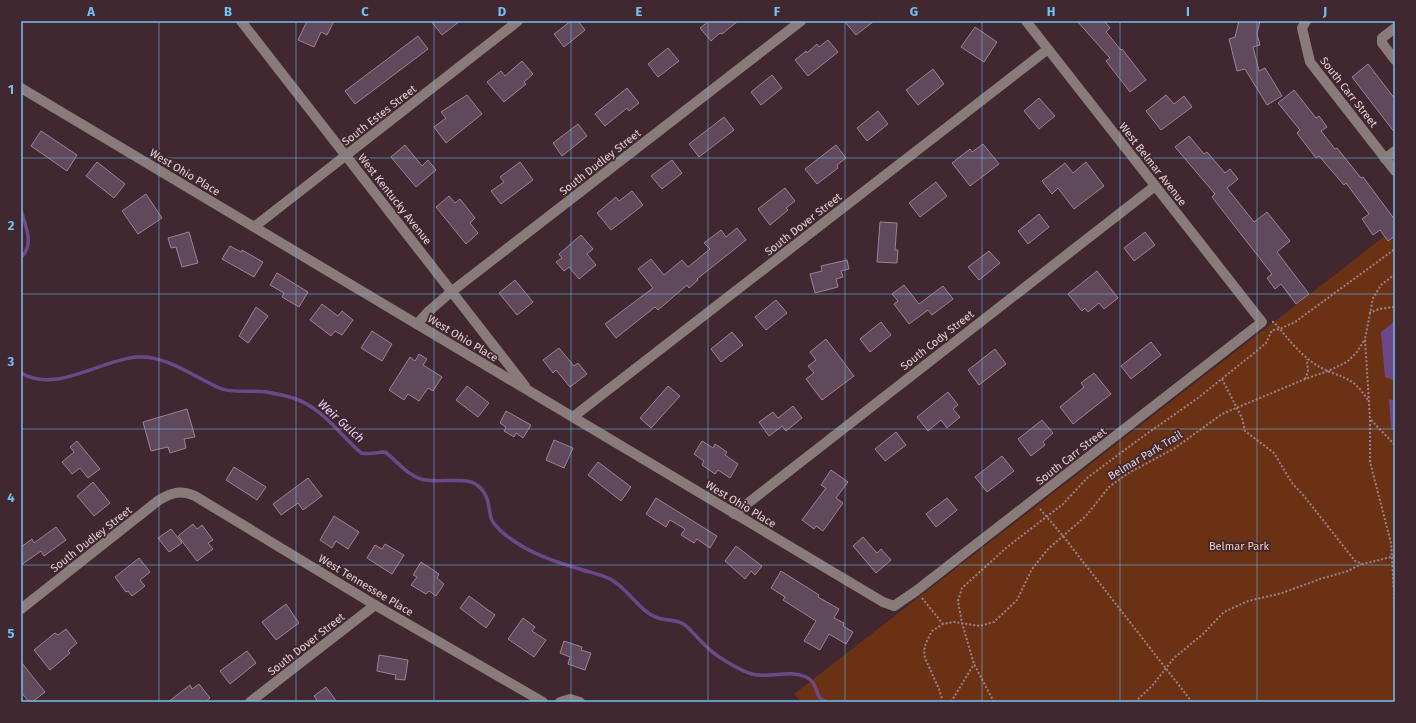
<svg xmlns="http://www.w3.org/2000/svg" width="1416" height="723" viewBox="0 0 1416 723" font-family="'Fira Sans',sans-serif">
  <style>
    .green { fill: #6a3115 }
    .water { fill: #6d4888 }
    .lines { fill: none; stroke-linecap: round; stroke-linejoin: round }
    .stream { stroke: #6d4888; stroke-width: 3.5 }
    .building { fill: #5f495b; stroke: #9c8396 }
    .path { stroke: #98838a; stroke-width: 2; stroke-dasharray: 2 2; stroke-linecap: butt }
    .minor { stroke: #897b7a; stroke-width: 10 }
    .grid { fill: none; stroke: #71c1f4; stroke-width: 1; stroke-opacity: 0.55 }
    .labels { text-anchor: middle; stroke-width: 3.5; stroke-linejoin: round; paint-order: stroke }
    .street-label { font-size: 11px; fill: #e4d3d8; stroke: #402730 }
    .park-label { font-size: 11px; fill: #f8cdba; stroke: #402730 }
    .water-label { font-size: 12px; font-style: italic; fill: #e6d2f7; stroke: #402730 }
    .neatline { fill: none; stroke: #71c1f4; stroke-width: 1.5 }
    .grid-label { font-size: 13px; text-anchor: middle; font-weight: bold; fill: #71c1f4 }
  </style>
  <rect width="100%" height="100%" fill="#402730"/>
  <polygon class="green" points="1395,228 1395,702 801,702 794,694"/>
  <g class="water">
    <polygon points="1395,321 1395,390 1393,380 1385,377 1381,332"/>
    <polygon points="1389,399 1395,401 1395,429 1391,429"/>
  </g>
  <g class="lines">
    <g class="stream">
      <path d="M21 210C25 224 35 246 21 257"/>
      <path d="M21 373C57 394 101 359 138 357 167 355 195 378 222 389 231 393 254 390 267 392 275 394 285 395 293 398 322 407 339 434 361 453 370 455 376 452 385 452 397 461 406 474 421 479 437 484 466 476 477 485 489 494 488 505 491 518 493 525 505 535 511 539 533 555 559 563 583 570 592 573 604 575 612 580 629 590 640 612 658 618 667 621 677 619 685 625 693 632 700 641 708 648 717 657 741 671 752 674 770 679 789 669 806 677 821 684 812 699 828 702"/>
      <polyline points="833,702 836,702"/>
    </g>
  </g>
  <g class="building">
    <polygon points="307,21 334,21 327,35 321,32 314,47 298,40"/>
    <polygon points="431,21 460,21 442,35"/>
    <polygon points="571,21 578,21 585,30 564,47 554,34"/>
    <polygon points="709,21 738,21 722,34 720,33 711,41 700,28"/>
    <polygon points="844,21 874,21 856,35"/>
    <polygon points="1077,21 1104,21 1110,28 1106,32 1121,50 1122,49 1146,80 1130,92 1106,61 1110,58"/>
    <polygon points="1239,21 1260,21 1257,34 1260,45 1253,47 1259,71 1265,68 1282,96 1267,105 1245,69 1237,71 1229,39 1235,37"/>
    <polygon points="975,27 997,42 984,62 961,47"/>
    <polygon points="418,36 428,49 355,104 345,91"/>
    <polygon points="828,40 838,52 808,76 795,60 806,51 807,53 817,44 819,47"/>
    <polygon points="668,48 679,61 658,77 648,64"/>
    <polygon points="522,61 533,74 524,82 526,84 504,102 487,82 501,71 505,76"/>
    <polygon points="1368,64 1395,99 1395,133 1352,77"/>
    <polygon points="933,69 944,84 918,105 906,90"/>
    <polygon points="772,75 782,88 761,105 751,92"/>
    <polygon points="627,88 639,103 629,111 627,108 605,126 595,114"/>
    <polygon points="1294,90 1316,118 1319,116 1327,127 1321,131 1335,149 1337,148 1361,178 1363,177 1395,220 1395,236 1388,241 1380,230 1373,235 1362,219 1369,214 1346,183 1344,185 1319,156 1316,158 1297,133 1300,130 1278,103"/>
    <polygon points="467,95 482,114 446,143 434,127 446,118 441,112"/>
    <polygon points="1166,95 1174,104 1184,96 1192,107 1161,130 1146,111"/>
    <polygon points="1039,98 1055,116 1039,129 1024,111"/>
    <polygon points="878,111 888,124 867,141 857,128"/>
    <polygon points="724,117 734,130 699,157 689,144"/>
    <polygon points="578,124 587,136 562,156 553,143"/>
    <polygon points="41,131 77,155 67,171 31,146"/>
    <polygon points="1189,136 1204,154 1207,152 1225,173 1230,169 1238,179 1227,188 1254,222 1267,212 1290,241 1277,252 1309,294 1296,304 1281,284 1275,289 1267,278 1272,274 1212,197 1215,194 1175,147"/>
    <polygon points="983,144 999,164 970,186 952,163 970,149 972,152"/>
    <polygon points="405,145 422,166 428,160 436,170 416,187 391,157"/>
    <polygon points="836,145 846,158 837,165 838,168 817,184 805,169"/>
    <polygon points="672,160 682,173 662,189 651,176"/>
    <polygon points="97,162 125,184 114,198 86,176"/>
    <polygon points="520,162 533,180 501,204 491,191 504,182 500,177"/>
    <polygon points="1086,162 1104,186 1074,209 1058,188 1052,194 1042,181 1065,163 1073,173"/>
    <polygon points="936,182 947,196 920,217 909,203"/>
    <polygon points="785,188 795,201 786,208 788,210 770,225 758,209"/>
    <polygon points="632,191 643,205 611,230 597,213 616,197 619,201"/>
    <polygon points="146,194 162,218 138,234 122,211"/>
    <polygon points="449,196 455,203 460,199 475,218 470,223 478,233 466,244 436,207"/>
    <polygon points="1039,214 1049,227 1028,244 1018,231"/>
    <polygon points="880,222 897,223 895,250 898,250 897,263 877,262"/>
    <polygon points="737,228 746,240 697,279 698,280 689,288 687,285 658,310 655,307 616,338 605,324 653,288 638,269 651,259 664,275 682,260 688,267 710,249 704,243 721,230 726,237"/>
    <polygon points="189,232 198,263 182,267 176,247 171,248 168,238"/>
    <polygon points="1145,232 1155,245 1134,261 1124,248"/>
    <polygon points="581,235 593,249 587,254 596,265 579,279 569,267 564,271 556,262 562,258 559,254"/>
    <polygon points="230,246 241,252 242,250 263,262 254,277 222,259"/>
    <polygon points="989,251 1000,263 979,280 968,267"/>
    <polygon points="847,260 849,269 841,271 843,277 836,279 838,287 815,293 810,274 822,271 821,266"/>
    <polygon points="1097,271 1118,298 1104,309 1099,303 1088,312 1085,308 1082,311 1068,294"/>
    <polygon points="277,273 308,292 299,307 282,297 284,293 270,285"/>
    <polygon points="515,280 533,302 517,315 499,293"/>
    <polygon points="904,285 919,304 943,286 953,299 932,315 928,310 909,324 894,304 898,301 892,294"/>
    <polygon points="776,300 787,313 766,330 755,317"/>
    <polygon points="322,304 338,316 342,311 353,320 342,335 335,331 331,336 310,320"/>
    <polygon points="256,307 268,316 248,343 239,336"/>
    <polygon points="881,322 891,335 870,352 860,339"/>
    <polygon points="372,331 392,344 382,361 361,348"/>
    <polygon points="732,332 743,345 721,362 711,349"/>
    <polygon points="826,339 854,376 822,400 806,379 814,373 808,366 816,360 810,352"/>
    <polygon points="1151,342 1161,355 1131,379 1121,366"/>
    <polygon points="559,348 574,366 578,363 587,374 570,387 556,370 553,373 543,360"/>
    <polygon points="995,349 1006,364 979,385 968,370"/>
    <polygon points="419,354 427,359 423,365 442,377 433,391 428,388 419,401 408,394 404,400 389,390 410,357 415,361"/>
    <polygon points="1094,373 1111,394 1073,424 1060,407 1084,387 1081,383"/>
    <polygon points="467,386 489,403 478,417 456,400"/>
    <polygon points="668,386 680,396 651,428 640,418"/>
    <polygon points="948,392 958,405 953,409 960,417 947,428 941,420 928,431 917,417"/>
    <polygon points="793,406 802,418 786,431 782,426 769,436 759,422 773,412 778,418"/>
    <polygon points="187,409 195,437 184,439 186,448 170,453 168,447 151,451 143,422"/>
    <polygon points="506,411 531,425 523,438 516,433 514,437 504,431 506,427 500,423"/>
    <polygon points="1042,420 1053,433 1043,442 1045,445 1031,456 1018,439"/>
    <polygon points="896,432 906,445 885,461 875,449"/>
    <polygon points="554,440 573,448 564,468 546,460"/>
    <polygon points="77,441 100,469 88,478 80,468 72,474 62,462 74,452 70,447"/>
    <polygon points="702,441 713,448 715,444 727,452 725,455 738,464 730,478 718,470 715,474 702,465 704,461 694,454"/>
    <polygon points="1002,456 1014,471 987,492 975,477"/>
    <polygon points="598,462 631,487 621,501 588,475"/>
    <polygon points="234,467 266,487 257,500 226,480"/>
    <polygon points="831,470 848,482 836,498 843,503 823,531 816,526 814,529 802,520 826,488 821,485"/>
    <polygon points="308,478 322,496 303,510 298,503 281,515 273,504"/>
    <polygon points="93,482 110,503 94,516 77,496"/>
    <polygon points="656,498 717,536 710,548 697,539 694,543 681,535 685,529 670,520 666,527 646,514"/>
    <polygon points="947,498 957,510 936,527 926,514"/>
    <polygon points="334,516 359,532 348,549 336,541 332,548 320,540"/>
    <polygon points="193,524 197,529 202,525 213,540 208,543 213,549 197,561 178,536"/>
    <polygon points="56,527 66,540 44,556 41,551 21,565 21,547 32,539 34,543"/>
    <polygon points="171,529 182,543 169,552 158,538"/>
    <polygon points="863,537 877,553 881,549 891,560 876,573 853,546"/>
    <polygon points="385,544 404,555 392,574 367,558 375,545 382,549"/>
    <polygon points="736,546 762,566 755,575 751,571 745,579 725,561"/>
    <polygon points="139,558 150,572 140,580 145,586 132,596 128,591 126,592 115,577"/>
    <polygon points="421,562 439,574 437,578 444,584 436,596 429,591 426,594 411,585 417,577 413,575"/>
    <polygon points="781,571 819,595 818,597 839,609 834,618 844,623 843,626 853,632 846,644 829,634 820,650 804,641 816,621 783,600 785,597 771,588"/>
    <polygon points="469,596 495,615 486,628 460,608"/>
    <polygon points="286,604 299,623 276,640 262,622"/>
    <polygon points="523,618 535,627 532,631 546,640 534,657 508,639"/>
    <polygon points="66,629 77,643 68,651 70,653 50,670 34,650 55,633 58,635"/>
    <polygon points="564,641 582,647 581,650 591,653 585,670 568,664 570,657 560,653"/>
    <polygon points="247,651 256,663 230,684 220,671"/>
    <polygon points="379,655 408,660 405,680 395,679 396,675 377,671"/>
    <polygon points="21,662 45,692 32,702 29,702 21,692"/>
    <polygon points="199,684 210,698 205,702 168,702 190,685 192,689"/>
    <polygon points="326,687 337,702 318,702 314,696"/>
  </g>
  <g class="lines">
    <g class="path">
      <polyline points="1395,274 1381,285 1373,298 1365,339 1370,419 1370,462 1391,543 1395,609"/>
      <polyline points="1369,313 1379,309 1395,307"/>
      <path d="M1272 322H1274C1286 336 1297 351 1312 362 1337 380 1351 371 1369 402"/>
      <polyline points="1222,379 1242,418 1245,431 1274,453 1292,483 1304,496 1355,561 1363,564 1395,556"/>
      <polyline points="1305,379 1308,372 1307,359"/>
      <polyline points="1371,420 1395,445"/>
      <polyline points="1040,509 1063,536 1192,702"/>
      <polyline points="922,598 943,624"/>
      <polyline points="943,702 939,689 925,658 924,650 926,643 932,631 943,624 948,623 954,622 980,626 994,622 1017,600 1032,569 1048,549 1086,516 1109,487 1127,474 1175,448 1222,414 1305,379 1328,371 1347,362 1357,352 1365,339"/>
      <polyline points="951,702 974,664"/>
      <polyline points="994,702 974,664 962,623 958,601 962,588 1006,548 1063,504 1087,478 1138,440 1198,398 1253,354 1266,343 1272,330 1280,329 1295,322 1395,249"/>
      <polyline points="1135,702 1152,686 1174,658 1203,634 1224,612 1248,601 1282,593 1320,579 1348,571 1361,564"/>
    </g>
    <g class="minor">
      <polyline points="241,21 525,386"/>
      <polyline points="1306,21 1302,28 1310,62 1395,171"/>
      <polyline points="1395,28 1382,38 1382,43 1395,60"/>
      <polyline points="21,88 883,602 894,606 916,591 1262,322 1026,21"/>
      <polyline points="1385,159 1395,151"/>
      <polyline points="254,227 518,21"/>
      <polyline points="417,324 429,311 451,292 801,21"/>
      <polyline points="573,417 1048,49"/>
      <polyline points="734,514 1155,186"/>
      <path d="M21 609 159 500C173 492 181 490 195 496L375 605 543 702"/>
      <polyline points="250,702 375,605"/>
      <polyline points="560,702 570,699 580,702"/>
    </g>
  </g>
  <path class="grid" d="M159 21V702M296 21V702M434 21V702M571 21V702M708 21V702M845 21V702M982 21V702M1120 21V702M1257 21V702M21 158H1395M21 294H1395M21 429H1395M21 565H1395"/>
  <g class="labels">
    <g class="street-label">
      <text transform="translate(1349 92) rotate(52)" y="4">South Carr Street</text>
      <text transform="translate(379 115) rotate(-38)" y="4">South Estes Street</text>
      <text transform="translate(600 162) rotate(-38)" y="4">South Dudley Street</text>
      <text transform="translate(1153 164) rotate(52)" y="4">West Belmar Avenue</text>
      <text transform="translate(185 172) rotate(31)" y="4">West Ohio Place</text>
      <text transform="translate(395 199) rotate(52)" y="4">West Kentucky Avenue</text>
      <text transform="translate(803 224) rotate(-38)" y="4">South Dover Street</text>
      <text transform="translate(463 338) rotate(31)" y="4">West Ohio Place</text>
      <text transform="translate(937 340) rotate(-38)" y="4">South Cody Street</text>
      <text transform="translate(1145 455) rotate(-31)" y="4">Belmar Park Trail</text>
      <text transform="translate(1071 456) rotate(-38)" y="4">South Carr Street</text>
      <text transform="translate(741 504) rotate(31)" y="4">West Ohio Place</text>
      <text transform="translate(91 539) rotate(-38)" y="4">South Dudley Street</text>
      <text transform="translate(366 585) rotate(31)" y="4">West Tennessee Place</text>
      <text transform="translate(306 644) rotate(-38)" y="4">South Dover Street</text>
    </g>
    <g class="park-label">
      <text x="1239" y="550">Belmar Park</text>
    </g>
    <g class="water-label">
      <text transform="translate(341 421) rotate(42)" y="4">Weir Gulch</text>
    </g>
  </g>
  <rect width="1416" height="723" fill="none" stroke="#402730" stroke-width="44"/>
  <rect x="22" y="22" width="1372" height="679" class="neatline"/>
  <g class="grid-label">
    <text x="91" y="16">A</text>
    <text x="228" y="16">B</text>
    <text x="365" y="16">C</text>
    <text x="502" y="16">D</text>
    <text x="639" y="16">E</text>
    <text x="777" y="16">F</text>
    <text x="914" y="16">G</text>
    <text x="1051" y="16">H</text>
    <text x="1188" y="16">I</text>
    <text x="1325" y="16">J</text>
    <text x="11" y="94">1</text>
    <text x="11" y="230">2</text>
    <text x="11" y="366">3</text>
    <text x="11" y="502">4</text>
    <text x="11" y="638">5</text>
  </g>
</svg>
